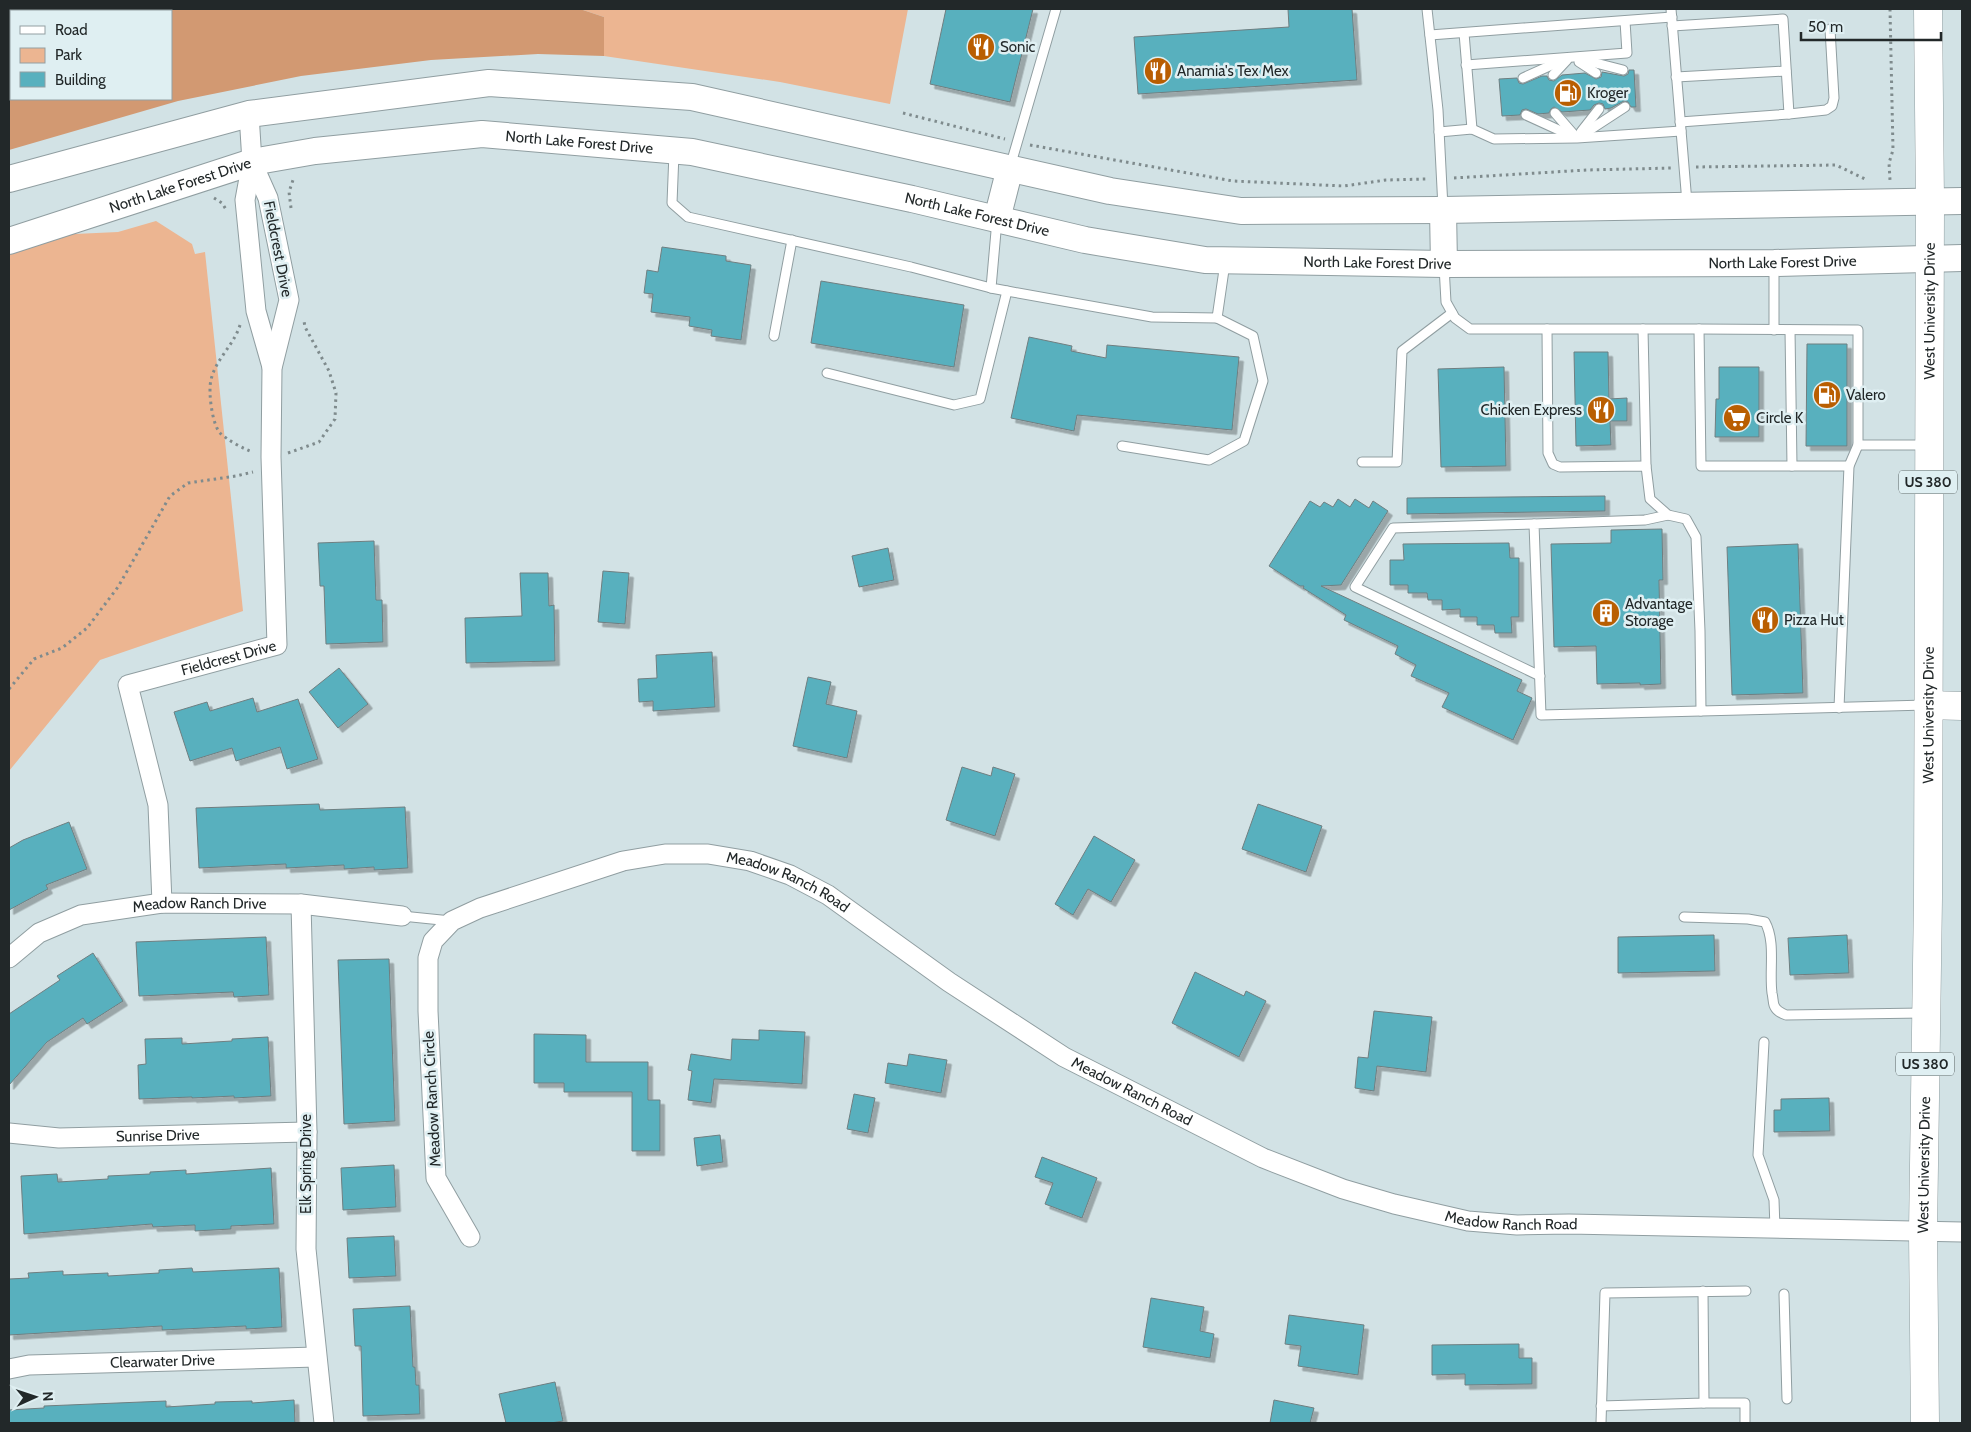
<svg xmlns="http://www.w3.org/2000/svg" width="1971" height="1432" viewBox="0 0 1971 1432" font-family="Cabin,sans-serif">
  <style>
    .green { fill: #ecb591 }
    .forest { fill: #d29972; fill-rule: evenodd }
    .building { fill: #58b0be; stroke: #6f7e80; filter: url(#shadow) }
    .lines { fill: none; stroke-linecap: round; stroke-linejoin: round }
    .service-casing { stroke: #909ea1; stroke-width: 11 }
    .minor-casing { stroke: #909ea1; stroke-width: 21 }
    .secondary-casing { stroke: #909ea1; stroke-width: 28 }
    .trunk-casing { stroke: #909ea1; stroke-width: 29 }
    .path { stroke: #7f8b8d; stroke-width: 3; stroke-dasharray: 2.5 4; stroke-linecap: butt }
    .service { stroke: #fff; stroke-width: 9 }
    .minor { stroke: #fff; stroke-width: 19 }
    .secondary { stroke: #fff; stroke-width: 26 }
    .trunk { stroke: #fff; stroke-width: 28 }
    .labels { text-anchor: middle; stroke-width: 5; stroke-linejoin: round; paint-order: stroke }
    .shield { fill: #dfeff2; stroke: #5b6465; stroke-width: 1 }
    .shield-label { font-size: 14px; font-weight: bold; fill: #222829 }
    .poi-label { font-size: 15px; fill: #222829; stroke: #dfeff2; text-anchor: start }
    .street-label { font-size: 15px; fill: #222829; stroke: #dfeff2 }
  </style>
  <defs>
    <filter id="shadow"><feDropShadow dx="4.5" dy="4.5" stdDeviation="0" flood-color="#0004"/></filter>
  </defs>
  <rect width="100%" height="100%" fill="#d2e2e5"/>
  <g class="green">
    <polygon points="580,9 908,9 890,104 780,82 604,56 604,17"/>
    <polygon points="156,221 192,244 195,254 205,252 243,611 100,660 9,771 9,249 53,235 118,232"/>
  </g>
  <path class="forest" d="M9 9H580L604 17V56L538 54 431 60 301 76 178 101 9 150ZM11 11H171V99H11Z"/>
  <g class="building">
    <polygon points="946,9 1033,9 1010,102 930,84"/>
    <polygon points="1288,9 1352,9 1357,80 1138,94 1134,37 1289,27"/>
    <polygon points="1629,70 1634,70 1636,107 1631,107 1628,102 1624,101 1611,108 1605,109 1603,104 1599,103 1594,105 1590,110 1562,112 1554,107 1551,109 1549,113 1538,114 1526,109 1522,110 1520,115 1502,116 1499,79 1517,78 1519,83 1523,84 1542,76 1547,76 1549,80 1554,81 1562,75 1585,73 1596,79 1601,77 1602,72 1624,76 1628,74"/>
    <polygon points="662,247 726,256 726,261 751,265 741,340 711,336 712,330 689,326 690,317 651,312 653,294 644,293 647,270 658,272"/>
    <polygon points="821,281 964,305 954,367 811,343"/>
    <polygon points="1029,337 1072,346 1071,351 1106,358 1107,345 1239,357 1232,430 1077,415 1074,431 1011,418"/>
    <polygon points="1807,344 1847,344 1847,446 1806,446"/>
    <polygon points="1574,352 1608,352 1609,399 1627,398 1627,421 1610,421 1611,445 1576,446"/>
    <polygon points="1504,367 1506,466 1441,467 1438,369"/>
    <polygon points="1719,367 1759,367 1759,437 1715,437 1716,399 1719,399"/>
    <polygon points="1605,496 1605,511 1407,514 1407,498"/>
    <polygon points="1338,499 1350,507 1355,499 1369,508 1373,501 1388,511 1341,585 1321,586 1522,680 1517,691 1532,698 1513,740 1442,707 1449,693 1411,676 1416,665 1395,654 1398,646 1344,620 1346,615 1303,588 1304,586 1300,586 1269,566 1310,501 1320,507 1324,502 1333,507"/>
    <polygon points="1662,529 1663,580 1659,580 1661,684 1640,685 1640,683 1597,684 1596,646 1554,647 1551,544 1611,543 1611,530"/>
    <polygon points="374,541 376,600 382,600 383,642 326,644 324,586 320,586 318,543"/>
    <polygon points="1509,543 1510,558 1519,558 1519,617 1511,617 1512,633 1495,633 1494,625 1477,625 1477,617 1460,617 1460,609 1442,610 1442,600 1428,600 1427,593 1408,593 1408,585 1390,585 1390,560 1404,560 1403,544"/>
    <polygon points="1798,544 1803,693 1732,695 1727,547"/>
    <polygon points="888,548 894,580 859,587 852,556"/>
    <polygon points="603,571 629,573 625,624 598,622"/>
    <polygon points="520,573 548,573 549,606 554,605 555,661 466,663 465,618 522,616"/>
    <polygon points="712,652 715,707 653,711 653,701 639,702 638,679 657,678 656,655"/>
    <polygon points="339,668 368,704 338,728 309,692"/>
    <polygon points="808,677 831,682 826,704 857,711 847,758 793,746"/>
    <polygon points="253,698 257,712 298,699 318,759 287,769 280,747 236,761 232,748 190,761 174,712 207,702 210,711"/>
    <polygon points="962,767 991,776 993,767 1015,774 995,836 946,820"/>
    <polygon points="319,804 320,810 405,807 408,868 374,870 374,867 344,869 344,865 286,868 286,864 199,868 196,808"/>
    <polygon points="1258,804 1322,826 1306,872 1242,849"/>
    <polygon points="69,822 87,869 46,885 48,889 9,910 9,848 23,840"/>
    <polygon points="1094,836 1135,860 1111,902 1088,889 1073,915 1055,904"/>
    <polygon points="1714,935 1715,971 1618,973 1618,937"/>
    <polygon points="1847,935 1849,973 1790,975 1788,938"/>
    <polygon points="266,937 269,995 234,997 233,992 139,996 136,942"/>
    <polygon points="93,953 123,1001 87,1024 83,1018 47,1042 9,1085 9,1014 60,980 57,976"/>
    <polygon points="389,959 395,1121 344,1124 338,960"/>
    <polygon points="1195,972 1244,996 1246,991 1266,1001 1239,1057 1172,1023"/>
    <polygon points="1374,1011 1432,1017 1426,1072 1377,1066 1374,1091 1355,1088 1358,1057 1368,1058"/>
    <polygon points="759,1030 805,1032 802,1084 714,1079 711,1103 688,1100 692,1071 688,1070 691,1054 731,1060 732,1039 759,1040"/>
    <polygon points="534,1034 586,1035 586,1062 648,1062 648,1100 660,1100 660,1151 632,1151 632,1092 564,1092 564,1083 534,1083"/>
    <polygon points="268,1037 271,1096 234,1098 234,1096 192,1098 192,1097 139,1099 138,1065 146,1064 145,1039 182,1038 182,1044 232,1041 232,1039"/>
    <polygon points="909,1054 947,1060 941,1093 885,1083 888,1063 907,1066"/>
    <polygon points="854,1094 875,1098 868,1133 847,1129"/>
    <polygon points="1829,1098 1830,1131 1774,1132 1774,1110 1781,1110 1781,1099"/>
    <polygon points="720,1135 723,1162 697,1166 694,1138"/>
    <polygon points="1042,1157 1097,1178 1082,1218 1045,1204 1053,1183 1035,1177"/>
    <polygon points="394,1165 396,1207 343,1210 341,1168"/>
    <polygon points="271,1168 274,1224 231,1226 231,1229 195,1231 195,1225 153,1227 152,1224 24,1234 21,1176 57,1174 58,1182 108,1179 108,1176 150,1174 150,1172 186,1170 186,1174"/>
    <polygon points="394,1236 396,1276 349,1278 347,1238"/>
    <polygon points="192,1268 193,1272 279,1268 282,1327 246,1329 246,1326 162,1330 162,1326 9,1335 9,1279 29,1278 28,1273 63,1271 63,1275 108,1273 108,1276 159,1273 159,1270"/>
    <polygon points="1151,1298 1204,1307 1200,1331 1214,1334 1210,1358 1143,1347"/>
    <polygon points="410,1306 413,1367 415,1367 416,1385 419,1385 420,1414 363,1416 361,1346 355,1346 353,1309"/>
    <polygon points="1289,1315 1364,1325 1358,1375 1298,1366 1301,1346 1285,1344"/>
    <polygon points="1519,1344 1519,1358 1532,1358 1532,1384 1465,1385 1465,1374 1432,1375 1432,1345"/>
    <polygon points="555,1382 563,1421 551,1423 506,1423 499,1394"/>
    <polygon points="294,1400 295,1423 9,1423 9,1410 44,1408 44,1406 166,1401 166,1407 215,1404 215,1402 252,1401 252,1403"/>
    <polygon points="1274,1400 1314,1408 1310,1423 1270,1423"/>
  </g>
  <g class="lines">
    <defs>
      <g id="service">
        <polyline points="1427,9 1438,110 1443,208"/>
        <polyline points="1671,9 1687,203"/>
        <polyline points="1672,26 1783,19 1789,114 1680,122"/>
        <polyline points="1464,33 1472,129"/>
        <polyline points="1430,35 1672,17"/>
        <polyline points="1580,59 1623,70"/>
        <polyline points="1579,62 1596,73"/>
        <polyline points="1466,65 1627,53 1625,21"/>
        <polyline points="1553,75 1567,60"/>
        <polyline points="1676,77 1786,71"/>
        <polyline points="1523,78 1565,59"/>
        <polyline points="1555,113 1575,136"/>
        <polyline points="1789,114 1826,110 1832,106 1834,98 1830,29"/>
        <polyline points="1526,115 1574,137"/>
        <polyline points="1439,132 1472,129 1494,139 1577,138 1681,131"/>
        <polyline points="1581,132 1599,109"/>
        <polyline points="1579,137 1625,107"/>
        <polyline points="674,153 672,203 688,217 911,267 991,288"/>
        <polyline points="1010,167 1056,9"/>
        <polyline points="997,220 991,288 1007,291 1152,317 1217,318 1225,263"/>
        <polyline points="1774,265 1774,330"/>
        <polyline points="1444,266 1446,302 1455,318 1470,329 1547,329"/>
        <polyline points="1643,329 1646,466"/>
        <polyline points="1699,329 1858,330 1858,445 1849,466 1839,708"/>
        <polyline points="1790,330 1792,466"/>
        <polyline points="774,336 792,240"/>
        <polyline points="827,373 954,405 980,399 1007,291"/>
        <polyline points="1858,445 1926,445"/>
        <polyline points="1122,446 1209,460 1244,441 1263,381 1253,336 1217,318"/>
        <polyline points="1362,462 1397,462 1402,351 1452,313"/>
        <polyline points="1849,466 1701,466 1699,329 1547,329 1548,453 1553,464 1560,467 1646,466 1650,499 1668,515 1686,519 1696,537 1700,631 1701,711 1926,705"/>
        <polyline points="1668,515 1645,520 1534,524 1541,715 1701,711"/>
        <polyline points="1534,524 1393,528 1355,587 1540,676"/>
        <polyline points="402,916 451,921"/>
        <path d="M1684 917 1748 919 1765 922C1776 942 1769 970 1772 993 1773 997 1773 1002 1774 1005 1776 1011 1781 1013 1786 1015L1923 1013"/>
        <polyline points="1764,1042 1758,1155 1774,1200 1775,1229"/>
        <polyline points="1784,1294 1787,1399"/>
        <polyline points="1704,1403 1745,1403 1745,1423"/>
        <polyline points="1601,1406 1704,1403 1703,1291"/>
        <polyline points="1601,1423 1605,1293 1746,1291"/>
      </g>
      <g id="minor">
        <polyline points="249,114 252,162 245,200 256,311 272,367"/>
        <path id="s1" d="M162 903 158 805 128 685 277 645 271 457 272 368 289 300 268 198 252 162"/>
        <polyline points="301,904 307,1132 306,1249 324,1423"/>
        <path id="s2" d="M9 958 39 933 81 915 162 903 301 904 402 916"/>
        <path id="s3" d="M9 1133 59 1138 307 1132"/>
        <path id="s4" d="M470 1237 436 1178 428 1011V958L433 941 452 921 480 908 623 861 665 854H708L750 861 790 875 828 895 949 982 1064 1057 1263 1158 1343 1189 1394 1204 1468 1221 1517 1225 1569 1224 1962 1232"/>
        <path id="s5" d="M9 1369 29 1365 316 1357"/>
      </g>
      <g id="secondary">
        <polyline points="9,179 249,114 489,83 692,97 1110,191 1241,211 1443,210 1962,201"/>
        <polyline points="1443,210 1444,264"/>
        <polyline points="997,219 1010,168"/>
        <path id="s6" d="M9 241 252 162 315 151 482 134 692 152 912 199 1085 240 1205 260 1444 264 1774 263 1962 258"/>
      </g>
      <g id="trunk">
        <polyline points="1928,705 1962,706"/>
        <path id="s7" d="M1925 1423 1923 1232 1928 898 1930 202 1928 9"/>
      </g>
    </defs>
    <use href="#service" class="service-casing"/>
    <use href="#minor" class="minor-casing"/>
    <use href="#secondary" class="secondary-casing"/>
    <use href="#trunk" class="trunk-casing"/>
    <g class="path">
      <polyline points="1890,9 1893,150 1889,163 1890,180"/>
      <polyline points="903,113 1005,139"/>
      <polyline points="1030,145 1233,181 1344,186 1386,180 1428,179"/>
      <polyline points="1696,167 1836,165 1867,180"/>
      <polyline points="1454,178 1587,170 1673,168"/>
      <polyline points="214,198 222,203 227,211"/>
      <polyline points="291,208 289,192 294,177"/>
      <path d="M240 325C234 345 215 360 211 380 208 391 212 424 220 433 226 439 245 450 253 452"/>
      <polyline points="288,453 319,442 335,419 336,393 329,371 305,327 304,321"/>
      <polyline points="9,689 34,659 62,648 87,628 118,587 170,496 188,483 236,476 253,472"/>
    </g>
    <use href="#service" class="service"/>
    <use href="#minor" class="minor"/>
    <use href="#secondary" class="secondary"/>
    <use href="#trunk" class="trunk"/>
  </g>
  <defs>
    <symbol id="restaurant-disc" viewBox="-11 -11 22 22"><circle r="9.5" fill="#b95e01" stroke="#dfeff2"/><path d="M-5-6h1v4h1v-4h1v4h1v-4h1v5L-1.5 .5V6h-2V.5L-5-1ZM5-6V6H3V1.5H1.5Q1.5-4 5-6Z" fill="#fff"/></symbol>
    <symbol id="fuel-disc" viewBox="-11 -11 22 22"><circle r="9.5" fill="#b95e01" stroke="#dfeff2"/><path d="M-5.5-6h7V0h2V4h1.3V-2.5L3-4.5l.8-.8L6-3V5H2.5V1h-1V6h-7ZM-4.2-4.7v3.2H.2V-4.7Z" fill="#fff"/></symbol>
    <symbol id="supermarket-disc" viewBox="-11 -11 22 22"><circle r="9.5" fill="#b95e01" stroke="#dfeff2"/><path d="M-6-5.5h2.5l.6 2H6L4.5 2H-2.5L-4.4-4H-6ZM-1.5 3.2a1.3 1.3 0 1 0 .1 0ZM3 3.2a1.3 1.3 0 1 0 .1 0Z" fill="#fff"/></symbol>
    <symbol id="building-disc" viewBox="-11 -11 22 22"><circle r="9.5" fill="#b95e01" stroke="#dfeff2"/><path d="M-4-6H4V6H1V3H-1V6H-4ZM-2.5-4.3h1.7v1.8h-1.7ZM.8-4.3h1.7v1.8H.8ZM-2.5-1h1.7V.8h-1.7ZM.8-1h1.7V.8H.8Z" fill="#fff"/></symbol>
  </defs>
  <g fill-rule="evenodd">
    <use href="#restaurant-disc" x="965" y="31" width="32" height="32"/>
    <use href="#restaurant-disc" x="1142" y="55" width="32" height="32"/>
    <use href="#fuel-disc" x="1552" y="77" width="32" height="32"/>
    <use href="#fuel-disc" x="1811" y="379" width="32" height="32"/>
    <use href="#restaurant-disc" x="1585" y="394" width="32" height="32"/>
    <use href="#supermarket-disc" x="1721" y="402" width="32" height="32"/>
    <use href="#building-disc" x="1590" y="597" width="32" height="32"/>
    <use href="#restaurant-disc" x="1749" y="604" width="32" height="32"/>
  </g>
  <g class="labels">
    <g class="shield">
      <rect x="1899" y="470.5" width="58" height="23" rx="4"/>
      <rect x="1896" y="1052.5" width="58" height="23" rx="4"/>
    </g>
    <g class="shield-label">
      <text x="1928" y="487">US 380</text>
      <text x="1925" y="1069">US 380</text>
    </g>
    <g class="poi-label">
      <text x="1000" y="52">Sonic</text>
      <text x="1177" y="76">Anamia's Tex Mex</text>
      <text x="1587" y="98">Kroger</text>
      <text x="1846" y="400">Valero</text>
      <text x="1582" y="415" text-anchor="end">Chicken Express</text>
      <text x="1756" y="423">Circle K</text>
      <text x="1625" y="609">Advantage<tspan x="1625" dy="17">Storage</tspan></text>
      <text x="1784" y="625">Pizza Hut</text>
    </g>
    <g class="street-label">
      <text dy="5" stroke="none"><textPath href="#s6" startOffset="585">North Lake Forest Drive</textPath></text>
      <text dy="5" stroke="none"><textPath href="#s6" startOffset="180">North Lake Forest Drive</textPath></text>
      <text dy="5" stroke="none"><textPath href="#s6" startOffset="990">North Lake Forest Drive</textPath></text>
      <text transform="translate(278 249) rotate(79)" y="5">Fieldcrest Drive</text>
      <text dy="5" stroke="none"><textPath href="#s6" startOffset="1800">North Lake Forest Drive</textPath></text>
      <text dy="5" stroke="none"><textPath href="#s6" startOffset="1395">North Lake Forest Drive</textPath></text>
      <text dy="5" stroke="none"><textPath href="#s7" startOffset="1112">West University Drive</textPath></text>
      <text dy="5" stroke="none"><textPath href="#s1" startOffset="326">Fieldcrest Drive</textPath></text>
      <text dy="5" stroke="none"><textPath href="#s7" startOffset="708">West University Drive</textPath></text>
      <text dy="5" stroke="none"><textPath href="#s4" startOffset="686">Meadow Ranch Road</textPath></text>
      <text dy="5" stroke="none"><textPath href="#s2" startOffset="204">Meadow Ranch Drive</textPath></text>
      <text dy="5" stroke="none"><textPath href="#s4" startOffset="1091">Meadow Ranch Road</textPath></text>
      <text transform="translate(432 1099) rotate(-93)" y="5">Meadow Ranch Circle</text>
      <text dy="5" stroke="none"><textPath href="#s3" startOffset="149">Sunrise Drive</textPath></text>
      <text transform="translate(306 1164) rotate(-90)" y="5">Elk Spring Drive</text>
      <text dy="5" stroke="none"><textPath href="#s7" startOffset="258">West University Drive</textPath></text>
      <text dy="5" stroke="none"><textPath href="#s4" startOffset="1496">Meadow Ranch Road</textPath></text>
      <text dy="5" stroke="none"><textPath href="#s5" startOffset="154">Clearwater Drive</textPath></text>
    </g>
  </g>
  <rect width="1971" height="1432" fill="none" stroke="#222829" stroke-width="20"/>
  <rect x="10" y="10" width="162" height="90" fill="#dfeff2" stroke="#939fa2"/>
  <rect x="20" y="26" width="25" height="8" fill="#ffffff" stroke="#939fa2"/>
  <text x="55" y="35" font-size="15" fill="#222829">Road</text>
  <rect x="20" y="48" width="25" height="15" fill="#ecb591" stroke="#939fa2"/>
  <text x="55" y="60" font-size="15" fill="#222829">Park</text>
  <rect x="20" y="72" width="25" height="15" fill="#58b0be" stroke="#939fa2"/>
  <text x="55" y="85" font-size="15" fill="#222829">Building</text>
  <g transform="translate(35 1397) rotate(87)" stroke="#dfeff2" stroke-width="4" paint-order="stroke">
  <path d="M0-4L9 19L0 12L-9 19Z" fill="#222829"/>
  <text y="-8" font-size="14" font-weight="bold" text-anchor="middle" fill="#222829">N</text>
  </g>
  <path d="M1801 32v8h140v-8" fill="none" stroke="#222829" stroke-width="2.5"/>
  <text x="1808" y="32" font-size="15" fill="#222829" stroke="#dfeff2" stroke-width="4" paint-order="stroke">50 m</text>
</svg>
